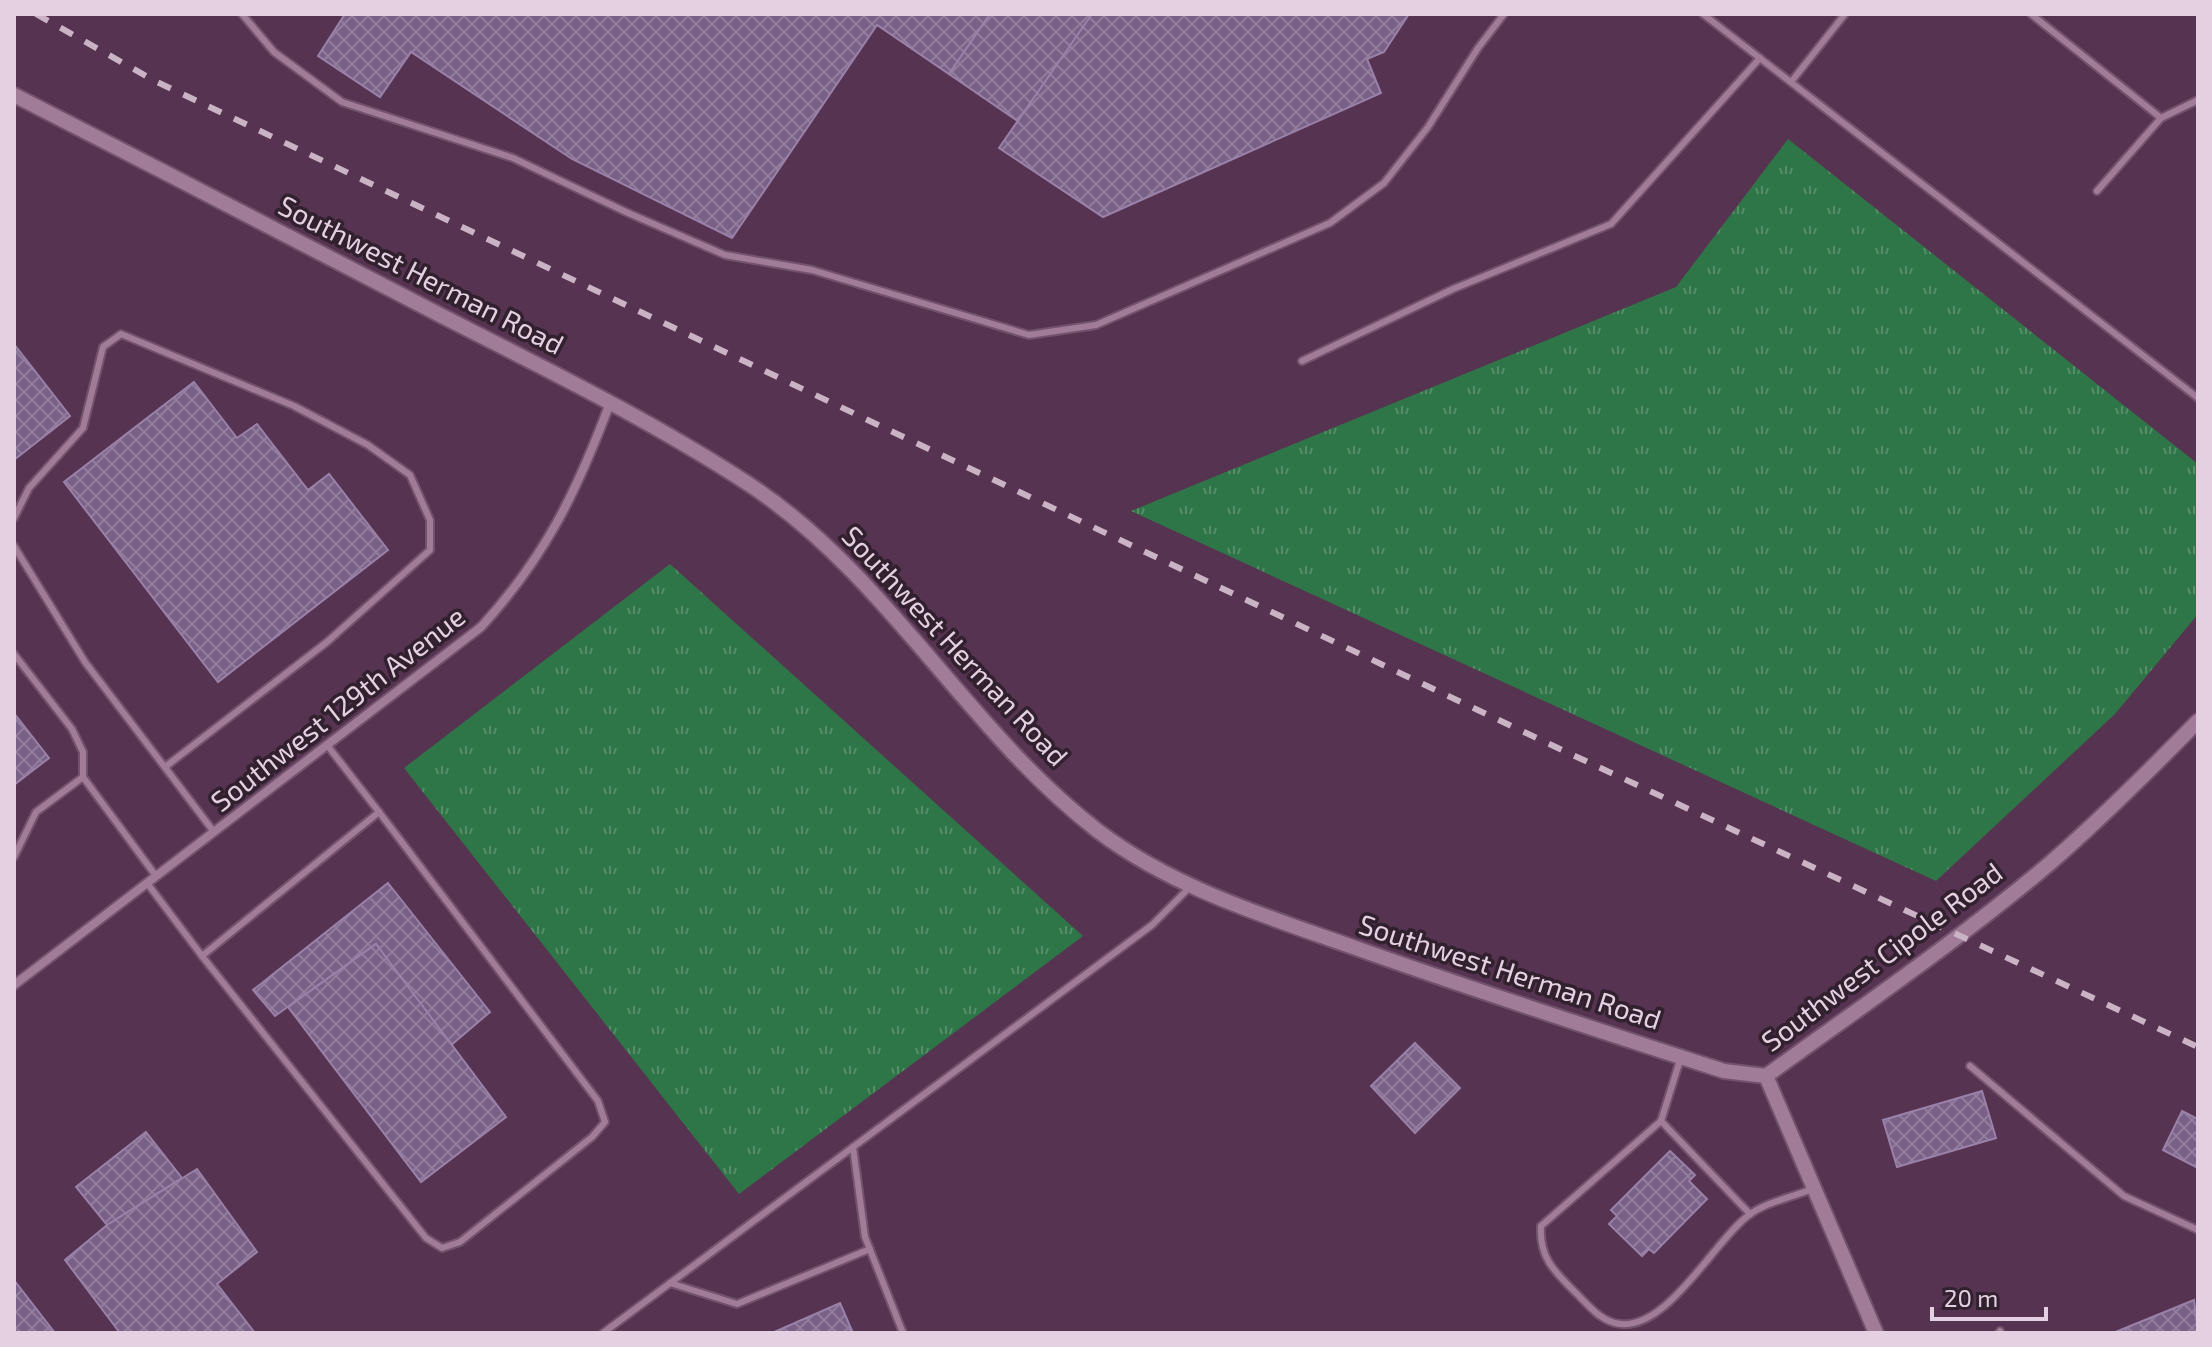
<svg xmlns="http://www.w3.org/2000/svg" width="2212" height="1347" viewBox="0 0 2212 1347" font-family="'Exo 2',sans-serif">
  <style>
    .grass { fill: url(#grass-tufts) }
    .building { fill: url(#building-cross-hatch); stroke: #9a81a9; stroke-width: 2 }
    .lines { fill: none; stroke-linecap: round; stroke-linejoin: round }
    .service-casing { stroke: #73526d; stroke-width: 10 }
    .minor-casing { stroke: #73526d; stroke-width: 12 }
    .tertiary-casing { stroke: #73526d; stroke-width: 18 }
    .service { stroke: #a07c99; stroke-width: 6 }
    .minor { stroke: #a07c99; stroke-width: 8 }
    .tertiary { stroke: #a07c99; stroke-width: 14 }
    .rail { stroke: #cbb3c6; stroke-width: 6; stroke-dasharray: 14 14; stroke-linecap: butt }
    .labels { text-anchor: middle; stroke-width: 7; stroke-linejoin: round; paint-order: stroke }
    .street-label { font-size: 28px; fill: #e5d0e1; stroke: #31212f }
  </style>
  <defs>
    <pattern id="grass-tufts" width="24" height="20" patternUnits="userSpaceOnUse" patternTransform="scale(2)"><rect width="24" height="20" fill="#2e7547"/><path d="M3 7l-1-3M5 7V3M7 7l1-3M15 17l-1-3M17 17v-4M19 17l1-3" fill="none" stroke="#568e6a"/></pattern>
    <pattern id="building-cross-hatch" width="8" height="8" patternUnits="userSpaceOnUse" patternTransform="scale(2)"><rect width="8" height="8" fill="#796087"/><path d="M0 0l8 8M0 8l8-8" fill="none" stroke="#927d9d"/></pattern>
  </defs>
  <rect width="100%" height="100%" fill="#563350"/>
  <g class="grass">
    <polygon points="1788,139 2198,464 2198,614 2115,714 1936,881 1131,511 1676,287"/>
    <polygon points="670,564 1083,936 739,1194 404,768"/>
  </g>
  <g class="building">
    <polygon points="345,14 990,14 949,74 877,25 732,238 572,159 411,52 380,97 318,56"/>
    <polygon points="990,14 1092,14 1019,122 949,74"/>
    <polygon points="1092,14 1409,14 1384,52 1367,59 1381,93 1103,217 999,148"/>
    <polygon points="14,344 70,416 14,460"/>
    <polygon points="194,382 237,438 257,424 308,490 329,474 388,550 218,682 64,482"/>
    <polygon points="14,713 49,758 14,785"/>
    <polygon points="388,883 490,1012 450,1046 376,944 275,1016 253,990"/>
    <polygon points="376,944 506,1117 421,1182 288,1007"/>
    <polygon points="1415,1043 1460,1088 1415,1133 1371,1086"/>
    <polygon points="1982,1091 1996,1138 1897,1167 1883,1120"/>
    <polygon points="2182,1111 2198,1119 2198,1168 2163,1150"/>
    <polygon points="146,1132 182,1178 107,1225 76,1187"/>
    <polygon points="1670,1151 1695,1175 1689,1181 1707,1199 1654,1253 1649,1249 1642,1256 1609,1224 1617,1216 1611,1210"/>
    <polygon points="197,1169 257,1252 217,1284 255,1333 120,1333 65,1260 107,1225"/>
    <polygon points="14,1280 55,1333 14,1333"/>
    <polygon points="2194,1300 2198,1333 2113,1333"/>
    <polygon points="840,1303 853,1333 772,1333"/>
  </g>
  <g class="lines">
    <defs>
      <g id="service">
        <polyline points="242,14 274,52 342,102 513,158 626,212 725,255 812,270 1029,335 1096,325 1330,223 1384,183 1428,127 1478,48 1504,14"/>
        <polyline points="1703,14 2198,398"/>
        <polyline points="2031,14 2161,118 2198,100"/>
        <polyline points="1791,82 1845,14"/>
        <polyline points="2097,191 2161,118"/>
        <polyline points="1302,361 1453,289 1611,224 1760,58"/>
        <polyline points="14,518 29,488 83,428 103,347 121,334 294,406 368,445 410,475 430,520 430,550 327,642 165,767"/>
        <polyline points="14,546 85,662 214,832"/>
        <polyline points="14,654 72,729 83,752 83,777"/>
        <polyline points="14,857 36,812 83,777 156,876"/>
        <polyline points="147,883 202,956 379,812 327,745"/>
        <polyline points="202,956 426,1238 442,1248 460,1242 592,1137 605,1122 598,1101 379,812"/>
        <path d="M1681 1057 1661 1121 1541 1226C1539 1258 1555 1272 1576 1293 1587 1304 1599 1319 1615 1323 1665 1336 1714 1240 1749 1215 1766 1202 1793 1197 1812 1189"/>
        <polyline points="1970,1066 2124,1196 2198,1230"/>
        <polyline points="1661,1121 1750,1214"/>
        <polyline points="853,1147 865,1237 903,1333"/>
        <polyline points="670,1283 737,1304 870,1249"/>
        <polyline points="603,1333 1152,925 1191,886"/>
        <polyline points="1999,1333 2000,1331"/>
      </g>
      <path id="minor" d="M14 985 481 627C546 556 577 491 610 403"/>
      <g id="tertiary">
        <path d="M14 95C157 168 300 242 442 316 546 369 652 421 750 485 889 577 967 730 1098 831 1173 888 1265 916 1353 947 1476 991 1600 1031 1724 1071L1766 1076"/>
        <path d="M1766 1076C1861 1007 1959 940 2049 864 2101 819 2150 770 2198 721"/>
        <polyline points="1766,1076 1876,1333"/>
      </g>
    </defs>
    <use href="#service" class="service-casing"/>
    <use href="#minor" class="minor-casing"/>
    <use href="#tertiary" class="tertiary-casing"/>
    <use href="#service" class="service"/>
    <use href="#minor" class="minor"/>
    <use href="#tertiary" class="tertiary"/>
    <polyline class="rail" points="36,14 155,81 1545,742 2198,1047"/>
  </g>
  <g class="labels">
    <g class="street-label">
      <text transform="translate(421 275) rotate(27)" y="10">Southwest Herman Road</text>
      <text transform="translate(955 646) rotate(47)" y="10">Southwest Herman Road</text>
      <text transform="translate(338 709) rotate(-38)" y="10">Southwest 129th Avenue</text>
      <text transform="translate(1882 957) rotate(-37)" y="10">Southwest Cipole Road</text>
      <text transform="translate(1510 972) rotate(18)" y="10">Southwest Herman Road</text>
    </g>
  </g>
  <rect width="2212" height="1347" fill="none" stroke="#e5d0e1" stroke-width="32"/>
  <path d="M1932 1307v12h114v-12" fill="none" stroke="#e5d0e1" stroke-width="4"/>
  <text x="1944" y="1307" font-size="24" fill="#e5d0e1" stroke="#31212f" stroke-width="6" paint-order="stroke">20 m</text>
</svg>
